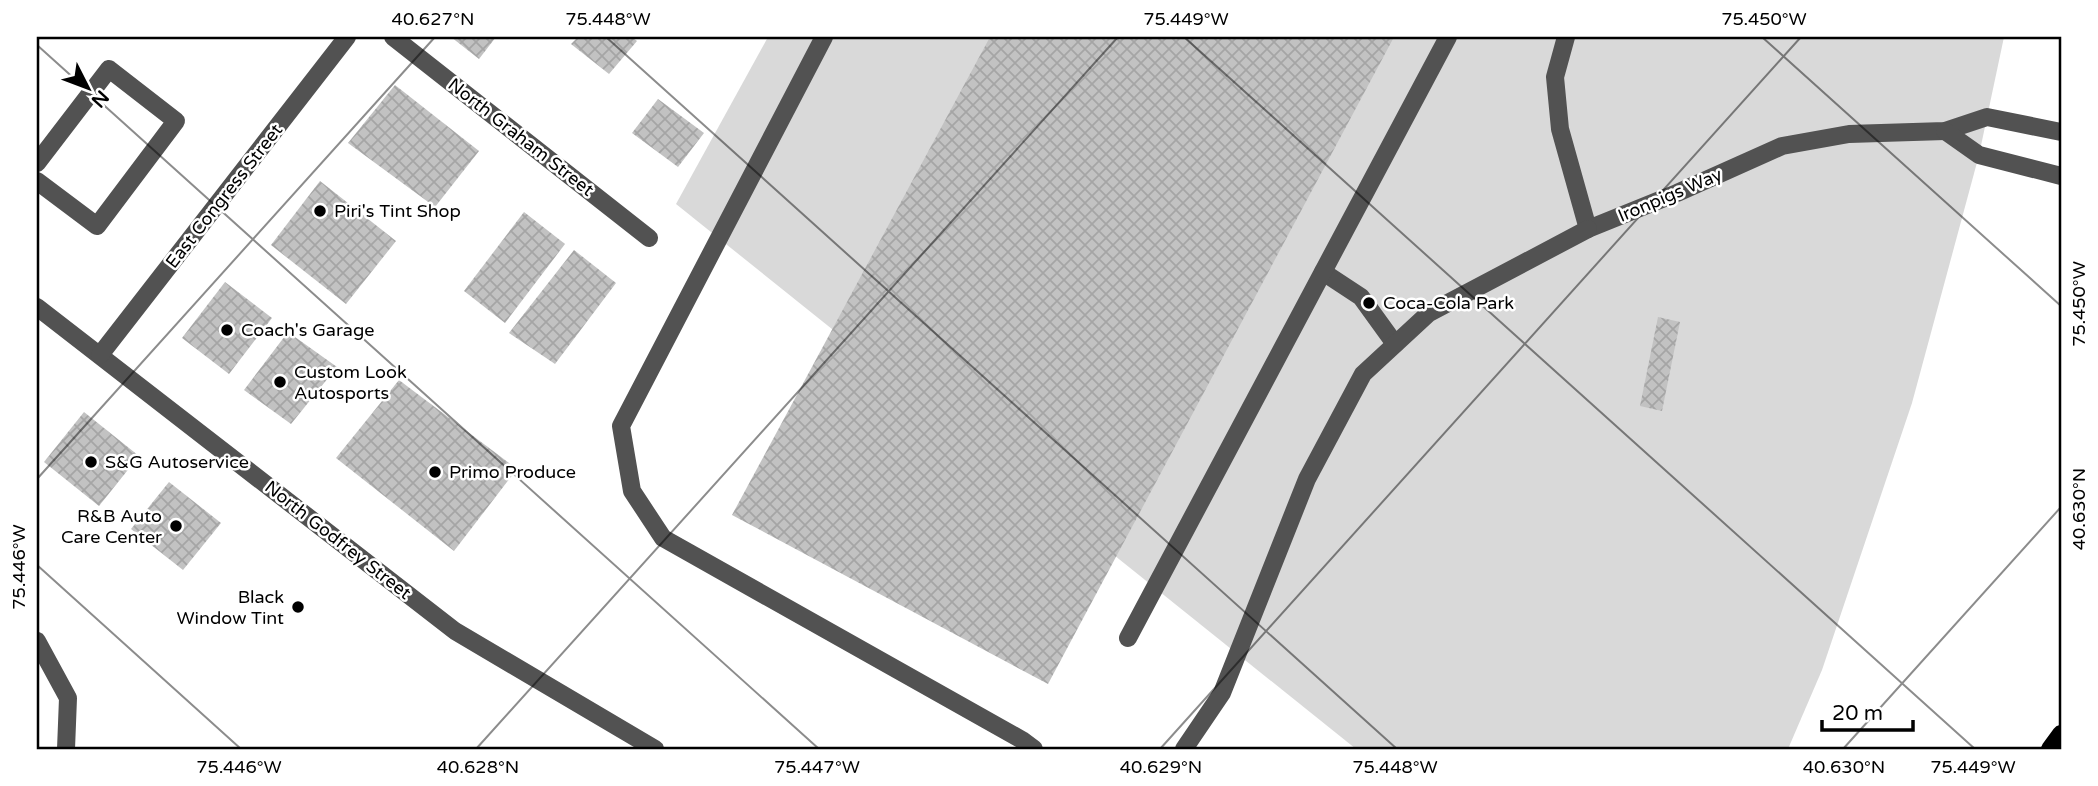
<svg xmlns="http://www.w3.org/2000/svg" width="2098" height="786" viewBox="0 0 2098 786" font-family="'Varela Round',sans-serif">
  <style>
    .park { fill: #d9d9d9 }
    .building { fill: url(#building-cross-hatch) }
    .lines { fill: none; stroke-linecap: round; stroke-linejoin: round }
    .minor { stroke: #525252; stroke-width: 18 }
    .major { stroke: #000; stroke-width: 18 }
    .ticks { fill: none; stroke: #000; stroke-width: 2; stroke-opacity: 0.45 }
    .poi-dot { fill: #000; stroke: #fff; stroke-width: 2.5 }
    .labels { text-anchor: middle; stroke-width: 5; stroke-linejoin: round; paint-order: stroke }
    .street-label { font-size: 18px; fill: #000; stroke: #fff }
    .poi-label { font-size: 18px; fill: #000; stroke: #fff; text-anchor: start }
    .neatline { fill: none; stroke: #000; stroke-width: 2.5 }
    .ticks-label { font-size: 18px; text-anchor: middle; fill: #000 }
  </style>
  <defs>
    <pattern id="building-cross-hatch" width="8" height="8" patternUnits="userSpaceOnUse" patternTransform="scale(1.75)"><rect width="8" height="8" fill="#c2c2c2"/><path d="M0 0l8 8M0 8l8-8" fill="none" stroke="#a5a5a5"/></pattern>
  </defs>
  <rect width="100%" height="100%" fill="#fff"/>
  <polygon class="park" points="768,37 2004,37 1979,155 1912,403 1822,670 1788,749 1356,749 676,204"/>
  <g class="building">
    <polygon points="451,37 496,37 479,59"/>
    <polygon points="578,37 632,37 637,41 609,74 571,44"/>
    <polygon points="990,37 1394,37 1048,684 732,515"/>
    <polygon points="395,85 479,151 435,207 348,143"/>
    <polygon points="658,99 704,133 678,167 632,133"/>
    <polygon points="320,181 396,241 346,304 271,245"/>
    <polygon points="524,212 565,244 505,323 464,291"/>
    <polygon points="574,250 616,283 555,364 509,333"/>
    <polygon points="225,282 272,318 229,374 182,338"/>
    <polygon points="1658,317 1680,322 1662,411 1640,406"/>
    <polygon points="288,332 337,367 291,424 244,390"/>
    <polygon points="399,380 517,469 454,551 336,458"/>
    <polygon points="84,412 139,456 99,506 44,462"/>
    <polygon points="169,482 221,523 183,570 131,529"/>
  </g>
  <g class="lines">
    <g class="minor">
      <polyline points="393,37 649,238"/>
      <polyline points="824,37 621,426 632,491 663,538 1022,740 1034,749"/>
      <polyline points="1566,37 1555,77 1560,129 1588,229 1677,193 1782,146 1849,134 1945,131 1987,117 2061,132"/>
      <polyline points="1945,131 1979,155 2061,176"/>
      <polyline points="37,163 109,69 176,121 97,226 37,181"/>
      <polyline points="1323,272 1361,297 1395,344"/>
      <polyline points="37,307 455,631 655,749"/>
      <polyline points="100,355 347,37"/>
      <polyline points="1128,638 1448,37"/>
      <polyline points="37,641 68,698 66,749"/>
      <polyline points="1184,749 1222,693 1307,479 1363,374 1429,313 1588,229"/>
    </g>
    <polyline class="major" points="2050,749 2061,734"/>
  </g>
  <path class="ticks" d="M606 37 1397 749M1184 37 1975 749M1762 37 2061 306M37 45 819 749M37 479 435 37M37 565 241 749M476 749 1118 37M1160 749 1801 37M1843 749 2061 507"/>
  <g class="poi-dot">
    <circle cx="320" cy="211" r="7"/>
    <circle cx="1369" cy="303" r="7"/>
    <circle cx="227" cy="330" r="7"/>
    <circle cx="280" cy="382" r="7"/>
    <circle cx="91" cy="462" r="7"/>
    <circle cx="435" cy="472" r="7"/>
    <circle cx="176" cy="526" r="7"/>
    <circle cx="298" cy="607" r="7"/>
  </g>
  <g class="labels">
    <g class="street-label">
      <text transform="translate(521 137) rotate(38)" y="6">North Graham Street</text>
      <text transform="translate(1670 195) rotate(-23)" y="6">Ironpigs Way</text>
      <text transform="translate(224 196) rotate(-52)" y="6">East Congress Street</text>
      <text transform="translate(338 540) rotate(38)" y="6">North Godfrey Street</text>
    </g>
    <g class="poi-label">
      <text x="334" y="217">Piri's Tint Shop</text>
      <text x="1383" y="309">Coca-Cola Park</text>
      <text x="241" y="336">Coach's Garage</text>
      <text x="294" y="378">Custom Look<tspan x="294" dy="21">Autosports</tspan></text>
      <text x="105" y="468">S&amp;G Autoservice</text>
      <text x="449" y="478">Primo Produce</text>
      <text x="162" y="522" text-anchor="end">R&amp;B Auto<tspan x="162" dy="21">Care Center</tspan></text>
      <text x="284" y="603" text-anchor="end">Black<tspan x="284" dy="21">Window Tint</tspan></text>
    </g>
  </g>
  <rect width="2098" height="786" fill="none" stroke="#ffffff" stroke-width="77"/>
  <g transform="translate(88 88) rotate(132)" stroke="#ffffff" stroke-width="5" paint-order="stroke">
  <path d="M0-5L12 26L0 18L-12 26Z" fill="#000000"/>
  <text y="-10" font-size="19" font-weight="bold" text-anchor="middle" fill="#000000">N</text>
  </g>
  <path d="M1822 720v10h91v-10" fill="none" stroke="#000000" stroke-width="3.5"/>
  <text x="1832" y="720" font-size="21" fill="#000000" stroke="#ffffff" stroke-width="5" paint-order="stroke">20 m</text>
  <rect x="38" y="38" width="2022" height="710" class="neatline"/>
  <g class="ticks-label">
    <text x="433" y="25">40.627°N</text>
    <text x="608" y="25">75.448°W</text>
    <text x="1186" y="25">75.449°W</text>
    <text x="1764" y="25">75.450°W</text>
    <text transform="translate(2079 304) rotate(-90)" y="6">75.450°W</text>
    <text transform="translate(2079 509) rotate(-90)" y="6">40.630°N</text>
    <text transform="translate(19 567) rotate(-90)" y="6">75.446°W</text>
    <text x="239" y="773">75.446°W</text>
    <text x="478" y="773">40.628°N</text>
    <text x="817" y="773">75.447°W</text>
    <text x="1161" y="773">40.629°N</text>
    <text x="1395" y="773">75.448°W</text>
    <text x="1844" y="773">40.630°N</text>
    <text x="1973" y="773">75.449°W</text>
  </g>
</svg>
